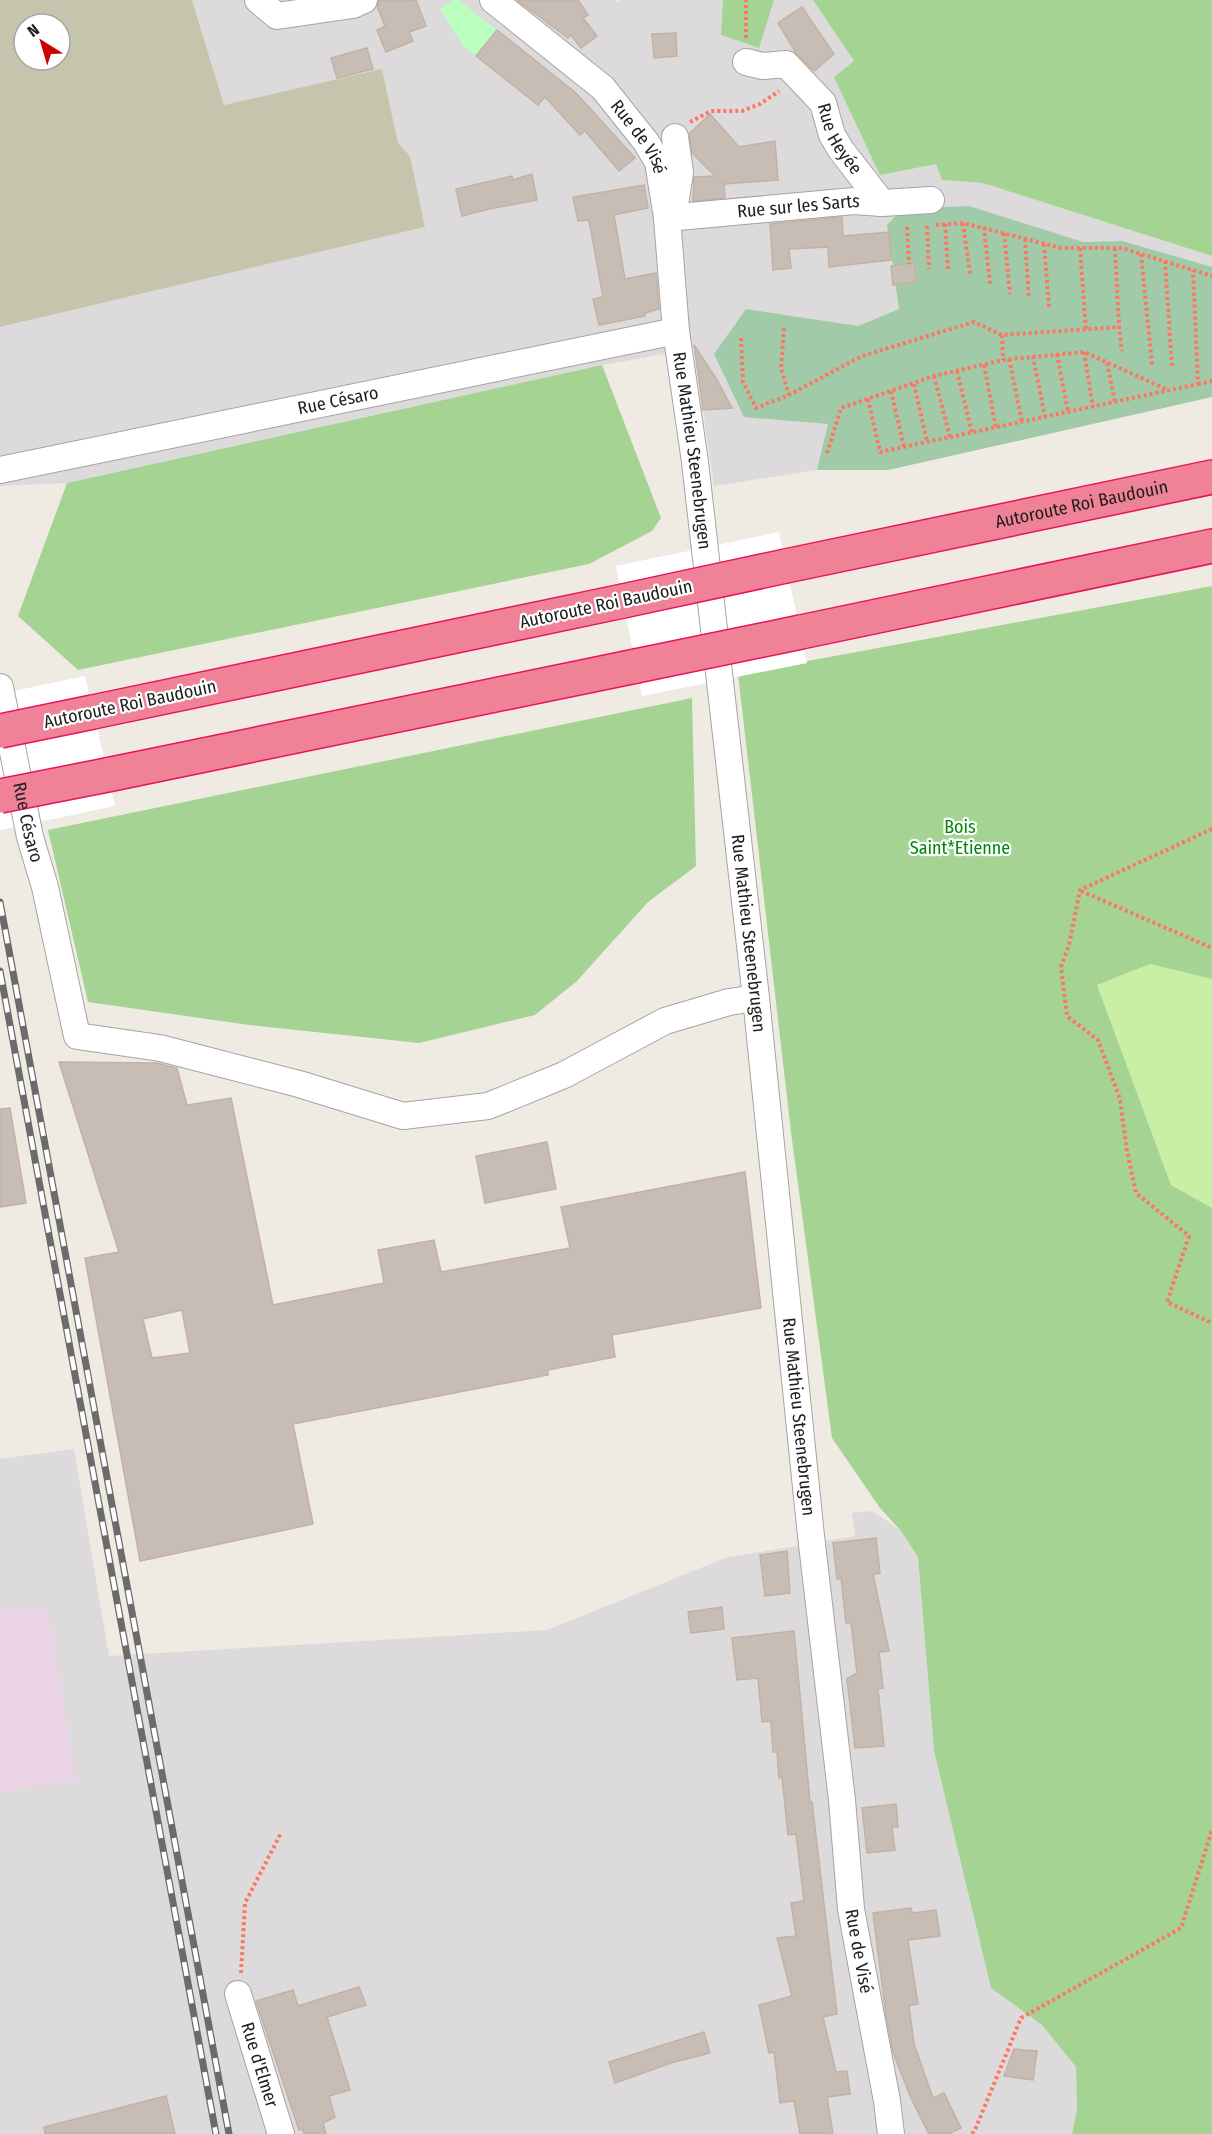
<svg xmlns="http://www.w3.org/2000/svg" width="1212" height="2134" viewBox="0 0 1212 2134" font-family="'Fira Sans Condensed',sans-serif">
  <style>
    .residential { fill: #dcdada }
    .industrial { fill: #e9d3e5 }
    .construction { fill: #c5c5ad; fill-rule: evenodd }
    .grass { fill: #c8efa3 }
    .forest { fill: #a5d393 }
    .cemetery { fill: #a1cba8 }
    .park { fill: #baffc0 }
    .pier { fill: #fff }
    .building { fill: #c8bdb5; stroke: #c3b1a3; stroke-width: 1.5; fill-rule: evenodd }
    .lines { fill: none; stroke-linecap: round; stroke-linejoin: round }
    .minor-casing { stroke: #a4a4a4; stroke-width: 28 }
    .highway-casing { stroke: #ea135b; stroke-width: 36 }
    .path { stroke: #ff7564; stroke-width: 4; stroke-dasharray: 3 3; stroke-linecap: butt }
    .minor { stroke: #fff; stroke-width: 26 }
    .highway { stroke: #ef8296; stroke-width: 33 }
    .rail-casing { stroke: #6b6b6b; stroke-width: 7 }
    .rail { stroke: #fff; stroke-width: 4.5; stroke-dasharray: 14; stroke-linecap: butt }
    .highway-bridge-casing { stroke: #ea135b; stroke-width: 36; stroke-linecap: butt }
    .highway-bridge { stroke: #ef8296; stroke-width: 33 }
    .labels { text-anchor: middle; stroke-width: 4.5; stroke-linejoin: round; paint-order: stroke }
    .street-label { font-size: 18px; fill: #1d1d1d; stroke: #fff }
    .park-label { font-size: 18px; fill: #01860c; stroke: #fff }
  </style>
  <rect width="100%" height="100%" fill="#f0ebe2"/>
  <g class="residential">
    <polygon points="192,0 615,0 617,3 621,0 723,0 721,35 758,48 774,0 813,0 854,61 937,164 942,180 983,183 1212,256 1212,397 888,470 817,470 714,486 694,349 602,365 67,483 0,486 0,327 425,227 410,156 398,143 382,70 224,105"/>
    <polygon points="74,1449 109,1656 547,1630 725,1558 855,1536 852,1513 873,1511 901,1531 918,1557 934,1751 991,1988 1042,2025 1076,2067 1077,2110 1072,2134 0,2134 0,1459"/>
  </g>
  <polygon class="industrial" points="48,1607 76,1781 0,1792 0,1611"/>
  <path class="construction" d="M0 0H192L224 105 382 69 398 143 410 156 425 227 0 327ZM24 24H60V60H24Z"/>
  <polygon class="grass" points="1150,964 1212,979 1212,1208 1171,1185 1097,985"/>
  <g class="forest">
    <polygon points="723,0 774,0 759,48 721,35"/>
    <polygon points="813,0 1212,0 1212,256 983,183 942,180 936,164 880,175 834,77 854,61"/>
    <polygon points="602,365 661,518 652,531 589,564 78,670 18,616 67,483"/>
    <polygon points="1212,586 1212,979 1150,964 1097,985 1171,1185 1212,1208 1212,2134 1072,2134 1077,2110 1076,2067 1042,2025 991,1988 934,1751 918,1557 901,1531 880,1508 832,1438 791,1132 738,674"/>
    <polygon points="692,698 696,866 648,902 577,981 535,1015 419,1043 249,1025 88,1002 48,830"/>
  </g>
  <polygon class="cemetery" points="969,206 1083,242 1122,241 1212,267 1212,397 888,470 817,470 828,424 744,417 714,354 746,309 858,326 899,309 887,225 902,209"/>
  <polygon class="park" points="454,0 458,0 497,30 476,56 464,48 440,9"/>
  <g class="pier">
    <polygon points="779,532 807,663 642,696 616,566"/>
    <polygon points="85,676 115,806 0,830 0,694"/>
  </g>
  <g class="building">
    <polygon points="379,0 416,0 426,26 409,32 413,41 386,52 377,30 385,26 377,6"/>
    <polygon points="517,0 578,0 588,15 583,18 597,36 581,48 571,35 568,38"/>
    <polygon points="802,7 834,54 814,71 796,53 778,23"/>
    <polygon points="497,30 576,93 635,158 619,171 585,131 580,135 545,97 538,105 476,56"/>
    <polygon points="676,33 677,56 654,58 652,34"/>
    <polygon points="367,48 373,69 337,78 331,58"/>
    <polygon points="710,114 739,147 775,141 778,180 724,184 725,198 693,201 694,177 715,176 692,153 689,134"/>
    <polygon points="532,174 537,200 489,209 462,216 456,189 512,176 513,180"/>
    <polygon points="644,185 648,208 614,215 625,279 656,273 659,309 645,313 645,316 599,325 593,299 603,297 589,220 578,221 573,197"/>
    <polygon points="842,217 843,236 889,232 891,260 829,267 828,247 789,249 791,268 773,270 770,224"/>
    <polygon points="914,263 917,282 893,285 891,266"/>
    <polygon points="694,345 717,380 732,408 703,410"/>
    <path d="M59 1062 157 1063 177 1068 187 1105 231 1098 273 1305 384 1283 378 1250 434 1240 441 1272 570 1248 561 1207 745 1172 761 1308 612 1335 615 1357 548 1370V1375L293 1424 313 1524 140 1561 85 1258 119 1252ZM182 1310 190 1353 152 1358 143 1319Z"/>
    <polygon points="10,1108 26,1203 0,1207 0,1109"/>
    <polygon points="547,1142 556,1189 485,1203 476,1156"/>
    <polygon points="876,1538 880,1573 873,1574 889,1651 879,1652 883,1688 878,1689 884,1746 855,1748 847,1679 857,1673 851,1623 846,1623 841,1578 837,1579 833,1543"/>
    <polygon points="787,1551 790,1593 765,1596 760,1555"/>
    <polygon points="722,1607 724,1629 691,1633 688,1612"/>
    <polygon points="794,1631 810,1802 812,1802 837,2014 823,2017 836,2072 847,2071 850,2094 827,2097 833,2134 800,2134 794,2101 780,2103 774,2052 769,2053 759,2005 792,1996 777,1938 796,1936 791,1903 804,1901 796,1834 788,1835 782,1777 779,1778 777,1752 773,1752 771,1721 762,1722 758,1678 737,1680 732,1638"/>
    <polygon points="896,1804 898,1827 892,1827 895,1850 867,1853 862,1808"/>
    <polygon points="911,1908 912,1913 936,1910 940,1936 908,1940 918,2004 909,2006 914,2044 933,2098 944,2093 961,2128 948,2134 929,2134 911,2098 893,2052 886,2015 873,1913"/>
    <polygon points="359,1987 366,2005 327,2017 350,2090 329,2096 335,2117 323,2123 326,2134 304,2134 303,2129 299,2130 256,2001 293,1990 298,2006"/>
    <polygon points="704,2032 710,2053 671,2063 615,2083 609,2062"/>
    <polygon points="1014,2049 1037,2051 1033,2080 1004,2076"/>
    <polygon points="166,2096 175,2134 45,2134 44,2127"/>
  </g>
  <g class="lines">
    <defs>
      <g id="minor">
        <polyline points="258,0 277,16 353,5 364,0"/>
        <path id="s1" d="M493 0 603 88 646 142 658 162 667 218 676 331 695 462 756 998 811 1536 842 1800 851 1909 887 2101 891 2134"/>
        <path id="s2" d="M746 62 763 66 786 64 823 103 832 135 841 150 882 203"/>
        <polyline points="674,212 680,172 675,137"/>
        <path id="s3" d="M667 218 854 201 882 203 931 200"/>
        <path id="s4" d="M0 470 676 331"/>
        <path id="s5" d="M0 687 30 837 45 887 77 1036 160 1048 299 1084 403 1116 488 1106 564 1075 665 1021 729 1002 756 998"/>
        <path id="s6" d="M238 1994 281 2134"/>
      </g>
      <g id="highway">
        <path id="s7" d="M786 566 1212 477"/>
        <polyline points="801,632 1212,546"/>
        <polyline points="93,712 623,601"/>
        <polyline points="107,775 636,666"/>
      </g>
    </defs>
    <use href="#minor" class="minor-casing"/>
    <use href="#highway" class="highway-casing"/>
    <g class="path">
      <polyline points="746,38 746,0"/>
      <polyline points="690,122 711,111 742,111 760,104 779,91"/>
      <polyline points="963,223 970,274"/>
      <polyline points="945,224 948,270"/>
      <polyline points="936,225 963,223 1061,248 1122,248 1212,276"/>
      <polyline points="927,226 929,269"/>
      <polyline points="907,227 909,264"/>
      <polyline points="984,227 990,284"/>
      <polyline points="1004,233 1010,294"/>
      <polyline points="1025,239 1029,299"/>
      <polyline points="1044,244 1049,307"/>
      <polyline points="1080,248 1086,330"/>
      <polyline points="1115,248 1119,327 1122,351"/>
      <polyline points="1141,254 1152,365"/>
      <polyline points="1165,261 1172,368"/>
      <polyline points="784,328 781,368 789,395"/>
      <polyline points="1002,335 1003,360"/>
      <polyline points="741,338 743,382 756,408 789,395 862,356 974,322 1002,335 1119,327"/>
      <polyline points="1084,352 1093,407"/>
      <polyline points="1057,354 1068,412"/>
      <polyline points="1033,356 1045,417"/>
      <polyline points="1009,359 1022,422"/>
      <polyline points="1107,363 1115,402"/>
      <polyline points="984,365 996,428"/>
      <polyline points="957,371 972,433"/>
      <polyline points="934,376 950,437"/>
      <polyline points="914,384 927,442"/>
      <polyline points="1198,384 1212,381"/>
      <polyline points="891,391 904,447"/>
      <polyline points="868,399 880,452 1198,384 1193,270"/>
      <polyline points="827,453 841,408 934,376 1003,360 1084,352 1168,390"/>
      <polyline points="1212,829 1080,890 1069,945 1061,967 1067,1016 1098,1040 1120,1099 1127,1151 1136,1193 1189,1236 1167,1302 1212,1323"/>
      <polyline points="1081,891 1212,948"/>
      <polyline points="241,1973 245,1903 281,1833"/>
      <polyline points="972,2134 975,2130 1021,2018 1181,1928 1212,1830"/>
    </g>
    <use href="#minor" class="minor"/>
    <use href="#highway" class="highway"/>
    <defs>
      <g id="rail">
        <polyline points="0,902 229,2134"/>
        <polyline points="0,971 216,2134"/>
      </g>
    </defs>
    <use href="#rail" class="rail-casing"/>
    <use href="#rail" class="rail"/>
    <defs>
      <g id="highway-bridge">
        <polyline points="623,601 786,566"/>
        <polyline points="636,666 801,632"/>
        <polyline points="0,731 93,712"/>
        <polyline points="0,796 107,775"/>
      </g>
    </defs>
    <use href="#highway-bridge" class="highway-bridge-casing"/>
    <use href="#highway-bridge" class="highway-bridge"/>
  </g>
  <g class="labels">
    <g class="street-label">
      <text dy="6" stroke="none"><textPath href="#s1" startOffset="202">Rue de Visé</textPath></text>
      <text dy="6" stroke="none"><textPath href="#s2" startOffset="134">Rue Heyée</textPath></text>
      <text dy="6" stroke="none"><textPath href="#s3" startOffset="132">Rue sur les Sarts</textPath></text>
      <text dy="6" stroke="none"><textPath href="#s4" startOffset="345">Rue Césaro</textPath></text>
      <text dy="6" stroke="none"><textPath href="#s1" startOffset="524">Rue Mathieu Steenebrugen</textPath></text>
      <text dy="6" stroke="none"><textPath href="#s7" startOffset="302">Autoroute Roi Baudouin</textPath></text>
      <text transform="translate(606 604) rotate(-12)" y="6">Autoroute Roi Baudouin</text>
      <text transform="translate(130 704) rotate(-12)" y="6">Autoroute Roi Baudouin</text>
      <text dy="6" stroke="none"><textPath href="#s5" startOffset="138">Rue Césaro</textPath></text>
      <text dy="6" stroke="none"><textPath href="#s1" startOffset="1010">Rue Mathieu Steenebrugen</textPath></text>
      <text dy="6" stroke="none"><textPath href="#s1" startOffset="1496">Rue Mathieu Steenebrugen</textPath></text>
      <text dy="6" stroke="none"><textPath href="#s1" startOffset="2034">Rue de Visé</textPath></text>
      <text dy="6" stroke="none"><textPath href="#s6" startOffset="74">Rue d'Elmer</textPath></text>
    </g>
    <g class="park-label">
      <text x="960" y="833">Bois<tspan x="960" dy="21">Saint*Etienne</tspan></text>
    </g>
  </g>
  <g transform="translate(42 42) rotate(323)"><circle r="28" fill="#ffffff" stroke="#a5a5a5" stroke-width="1.5"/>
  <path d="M0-4.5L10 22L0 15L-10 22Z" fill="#cb0100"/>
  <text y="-9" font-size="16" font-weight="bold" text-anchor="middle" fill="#1d1d1d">N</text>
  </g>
</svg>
